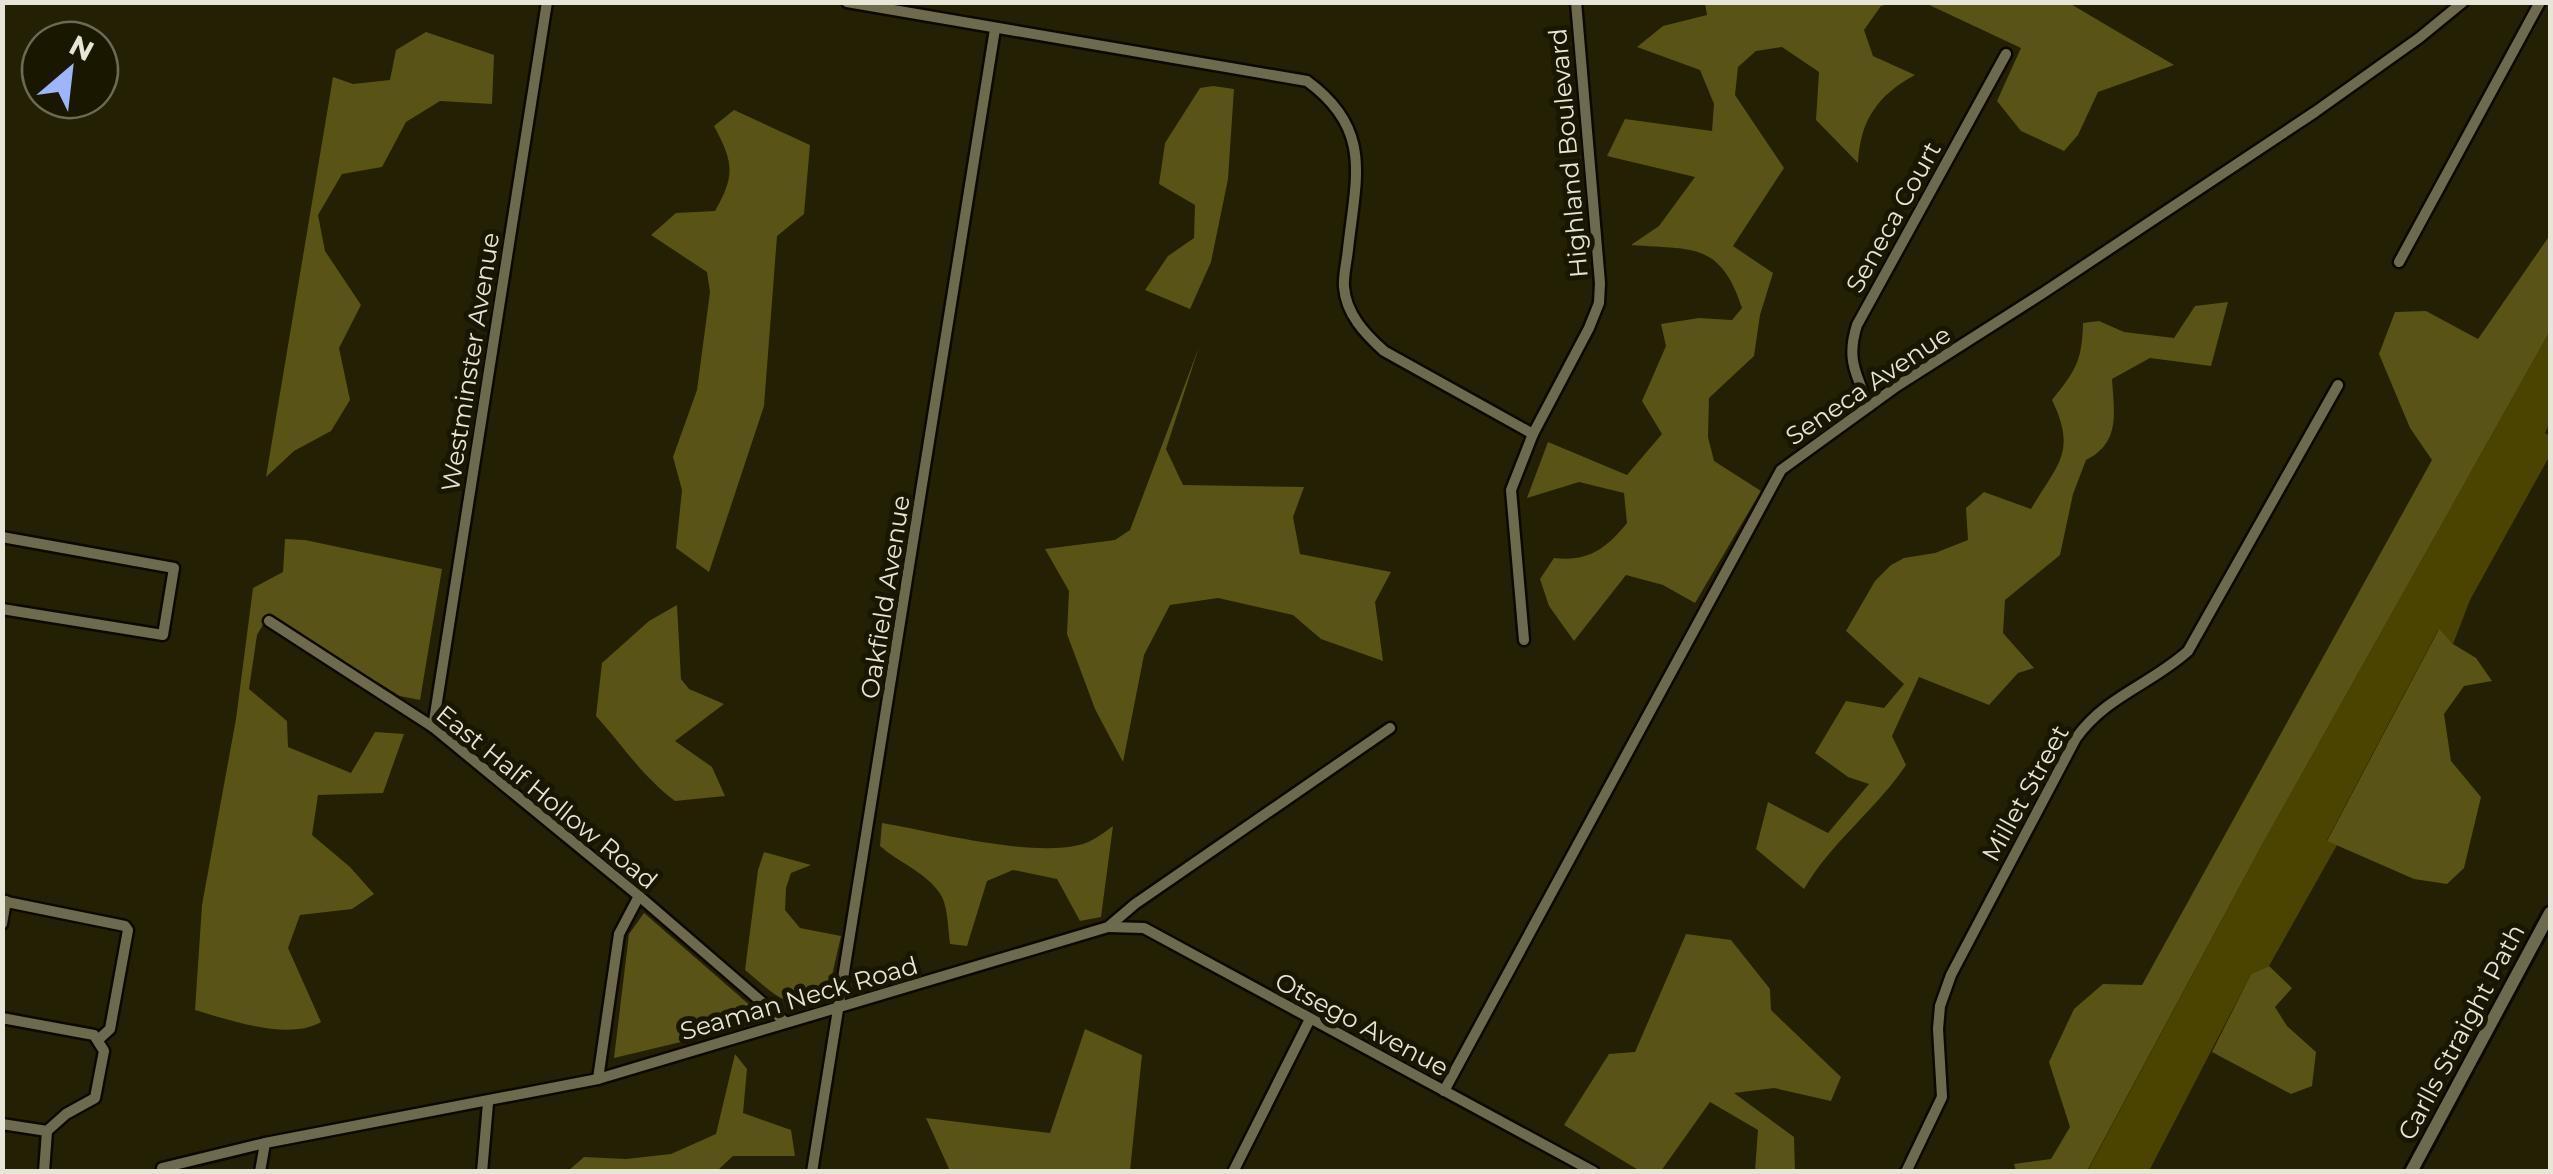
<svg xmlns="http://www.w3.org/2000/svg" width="2553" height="1174" viewBox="0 0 2553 1174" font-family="Montserrat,sans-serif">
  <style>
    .green { fill: #4b4400 }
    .forest { fill: #595315 }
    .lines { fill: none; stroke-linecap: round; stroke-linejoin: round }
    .minor-casing { stroke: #0d0900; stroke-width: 15 }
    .tertiary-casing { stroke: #0d0900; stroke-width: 18 }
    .minor { stroke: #6e6b4d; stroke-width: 10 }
    .tertiary { stroke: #6e6b4d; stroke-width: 12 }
    .labels { text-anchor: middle; stroke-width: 10; stroke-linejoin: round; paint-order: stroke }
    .street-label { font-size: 25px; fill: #e7e5d5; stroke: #1a1700 }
  </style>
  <rect width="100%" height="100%" fill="#232004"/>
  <polygon class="green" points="2550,331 2550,422 2545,433 2550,436 2550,455 2470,600 2453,644 2438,630 2327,840 2337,845 2269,966 2251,974 2149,1171 2087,1172 2263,843"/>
  <g class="forest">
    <path d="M1705 3H1894L1881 6 1864 30 1873 56 1915 75C1878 95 1860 120 1858 163L1816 120 1819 72 1782 47 1756 51 1738 67 1735 95 1784 168 1733 246 1773 273 1760 315 1754 356 1709 398 1708 437 1714 461 1761 491 1695 603 1663 585 1626 575 1574 641 1549 606 1540 579 1554 558C1588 562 1606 549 1627 523L1624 493 1579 482 1527 498 1548 442 1627 475 1662 434 1642 401 1666 346 1661 324 1699 318 1732 320 1742 308C1720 241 1692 250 1631 245L1659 226 1695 177 1607 156 1625 119 1712 131 1714 104 1700 70 1637 47 1663 26 1707 15Z"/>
    <polygon points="1925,3 2069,3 2174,65 2098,92 2078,135 2064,151 2021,131 1997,101 2021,48"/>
    <polygon points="426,32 494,55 492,104 440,101 406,122 382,167 342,174 318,215 325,251 361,305 339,348 350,400 331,431 294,451 266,477 333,77 353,84 390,80 396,50"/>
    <polygon points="1213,86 1234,89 1228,179 1211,262 1190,309 1145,290 1168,256 1194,238 1195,205 1159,184 1165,143 1200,88"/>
    <path d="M734 110 810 145 804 214 777 236 764 406 709 572 676 548 682 490 673 457 697 390 710 292 707 272 651 235 676 213 715 211C736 174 733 162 714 126Z"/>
    <polygon points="2550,235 2550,331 2263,843 2087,1171 2016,1171 2014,1164 2051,1159 2070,1127 2049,1062 2074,1009 2103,984 2142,985 2432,460 2410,428 2379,354 2395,312 2426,311 2478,339"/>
    <path d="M2228 302 2211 366 2150 358 2112 379C2114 412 2121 443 2086 460L2073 494 2060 555 2005 600 2003 633 2034 668 2018 673 1989 705 1919 677 1892 736 1906 765C1876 810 1832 841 1804 889L1756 849 1768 802 1828 833 1869 784 1848 777 1815 753 1846 701 1884 708 1904 684 1846 631 1875 581 1891 565 1904 558 1935 553 1968 540 1966 508 1984 492 2031 509C2058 463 2077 452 2052 400 2076 370 2082 361 2083 323L2099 321 2124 332 2174 338 2195 306Z"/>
    <polygon points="1199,347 1166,449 1183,485 1304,487 1293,517 1300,554 1391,572 1375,602 1383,661 1321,639 1293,615 1218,598 1170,605 1144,655 1123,762 1095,709 1067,634 1069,591 1045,549 1115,540 1130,530"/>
    <path d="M285 539 305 540 442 569 420 700 400 696 268 616 257 635 249 689 287 721 288 747 351 773 375 732 404 734 383 793 318 795 312 835 350 867 374 894 352 909 300 915 288 948 321 1022C289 1041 229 1020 195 1010L202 905 236 719 253 588 283 572Z"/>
    <path d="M677 605 681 679 689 689 724 704 675 741 712 767 725 796 675 801C642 776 624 747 596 716L602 663 649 621Z"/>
    <polygon points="2439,629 2453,644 2476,658 2492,681 2464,686 2444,714 2451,761 2481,797 2464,868 2447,884 2414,879 2327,841"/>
    <path d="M882 823C935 832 1029 857 1079 845 1092 842 1102 834 1113 826L1101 917 1080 921 1057 879 1013 870 987 881 967 946 950 944C948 930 948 909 942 897 930 874 899 863 880 846Z"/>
    <path d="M764 852 811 865 791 873 786 888 785 910 800 928 841 936 828 993C788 1015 776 995 745 970L758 870Z"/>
    <polygon points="644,913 768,1021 614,1058 629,934"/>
    <polygon points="1686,934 1731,940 1770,989 1771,1010 1841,1077 1831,1101 1774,1088 1734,1093 1794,1137 1795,1171 1755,1171 1758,1130 1710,1102 1661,1171 1640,1171 1564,1125 1609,1054 1635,1052"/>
    <polygon points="2269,966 2292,988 2275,1007 2287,1026 2316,1052 2312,1086 2291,1094 2212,1052 2251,974"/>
    <polygon points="1085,1029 1142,1055 1130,1171 950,1171 926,1118 1050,1133"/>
    <polygon points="735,1054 747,1069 743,1113 791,1130 795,1156 733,1156 717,1171 568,1171 584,1157 626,1159 671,1154 716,1134"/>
  </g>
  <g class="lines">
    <defs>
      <g id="minor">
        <path d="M847 2 1307 81C1373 129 1356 177 1348 249 1347 261 1343 275 1344 287 1346 314 1365 334 1384 351L1533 434"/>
        <polyline points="2399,262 2540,2"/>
        <path d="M1869 406C1856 374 1846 359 1857 325L2006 54"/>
        <polyline points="2,537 174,568 163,635 2,609"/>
        <polyline points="269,621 433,727 639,896 785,1022"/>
        <polyline points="1524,640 1511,490 1533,434 1589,328 1599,303 1600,283 1576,2"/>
        <polyline points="433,727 547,2"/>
        <polyline points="2,901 125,926 128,930 110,1029 98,1040"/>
        <polyline points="2,924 6,901"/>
        <polyline points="1109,927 1144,928 1594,1172"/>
        <polyline points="2,1018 94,1035 104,1051 95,1098 66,1114 47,1131"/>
        <polyline points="598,1079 619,934 639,896"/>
        <polyline points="1444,1091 1781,470 1897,386 2043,293 2315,112 2419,38 2463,2"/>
        <polyline points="2,1124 47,1131"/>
        <polyline points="162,1168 265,1143 598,1079 1108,927 1135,904 1390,728"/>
        <polyline points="44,1172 47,1131"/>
        <polyline points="260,1172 265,1143"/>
        <polyline points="482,1172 488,1103"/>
        <polyline points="812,1172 995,29"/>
        <polyline points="1233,1172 1310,1019"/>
        <path d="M1906 1172 1942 1097 1938 1029 1940 1006 1951 975 2076 738C2106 696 2150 685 2188 651L2338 385"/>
      </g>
      <polyline id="tertiary" points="2411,1172 2550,913"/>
    </defs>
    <use href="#minor" class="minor-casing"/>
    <use href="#tertiary" class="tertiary-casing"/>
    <use href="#minor" class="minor"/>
    <use href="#tertiary" class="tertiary"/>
  </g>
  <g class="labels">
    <g class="street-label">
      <text transform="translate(1568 153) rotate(-95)" y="9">Highland Boulevard</text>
      <text transform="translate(1893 217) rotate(-61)" y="9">Seneca Court</text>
      <text transform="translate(470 362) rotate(-81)" y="9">Westminster Avenue</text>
      <text transform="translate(1868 385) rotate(-34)" y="9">Seneca Avenue</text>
      <text transform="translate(885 597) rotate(-81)" y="9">Oakfield Avenue</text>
      <text transform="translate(2025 793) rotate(-61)" y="9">Millet Street</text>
      <text transform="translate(547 797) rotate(39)" y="9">East Half Hollow Road</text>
      <text transform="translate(799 998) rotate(-16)" y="9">Seaman Neck Road</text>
      <text transform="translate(1362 1024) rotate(28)" y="9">Otsego Avenue</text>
      <text transform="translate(2461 1032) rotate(-62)" y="9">Carlls Straight Path</text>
    </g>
  </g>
  <rect width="2553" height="1174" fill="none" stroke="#e7e5d5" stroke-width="10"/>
  <g transform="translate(70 70) rotate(28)"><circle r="48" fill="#1a1700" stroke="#6c6955" stroke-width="2.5"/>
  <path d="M0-8L18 38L0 25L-18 38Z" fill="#9eb4fd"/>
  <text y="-15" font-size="28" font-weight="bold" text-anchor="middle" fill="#e7e5d5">N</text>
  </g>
</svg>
